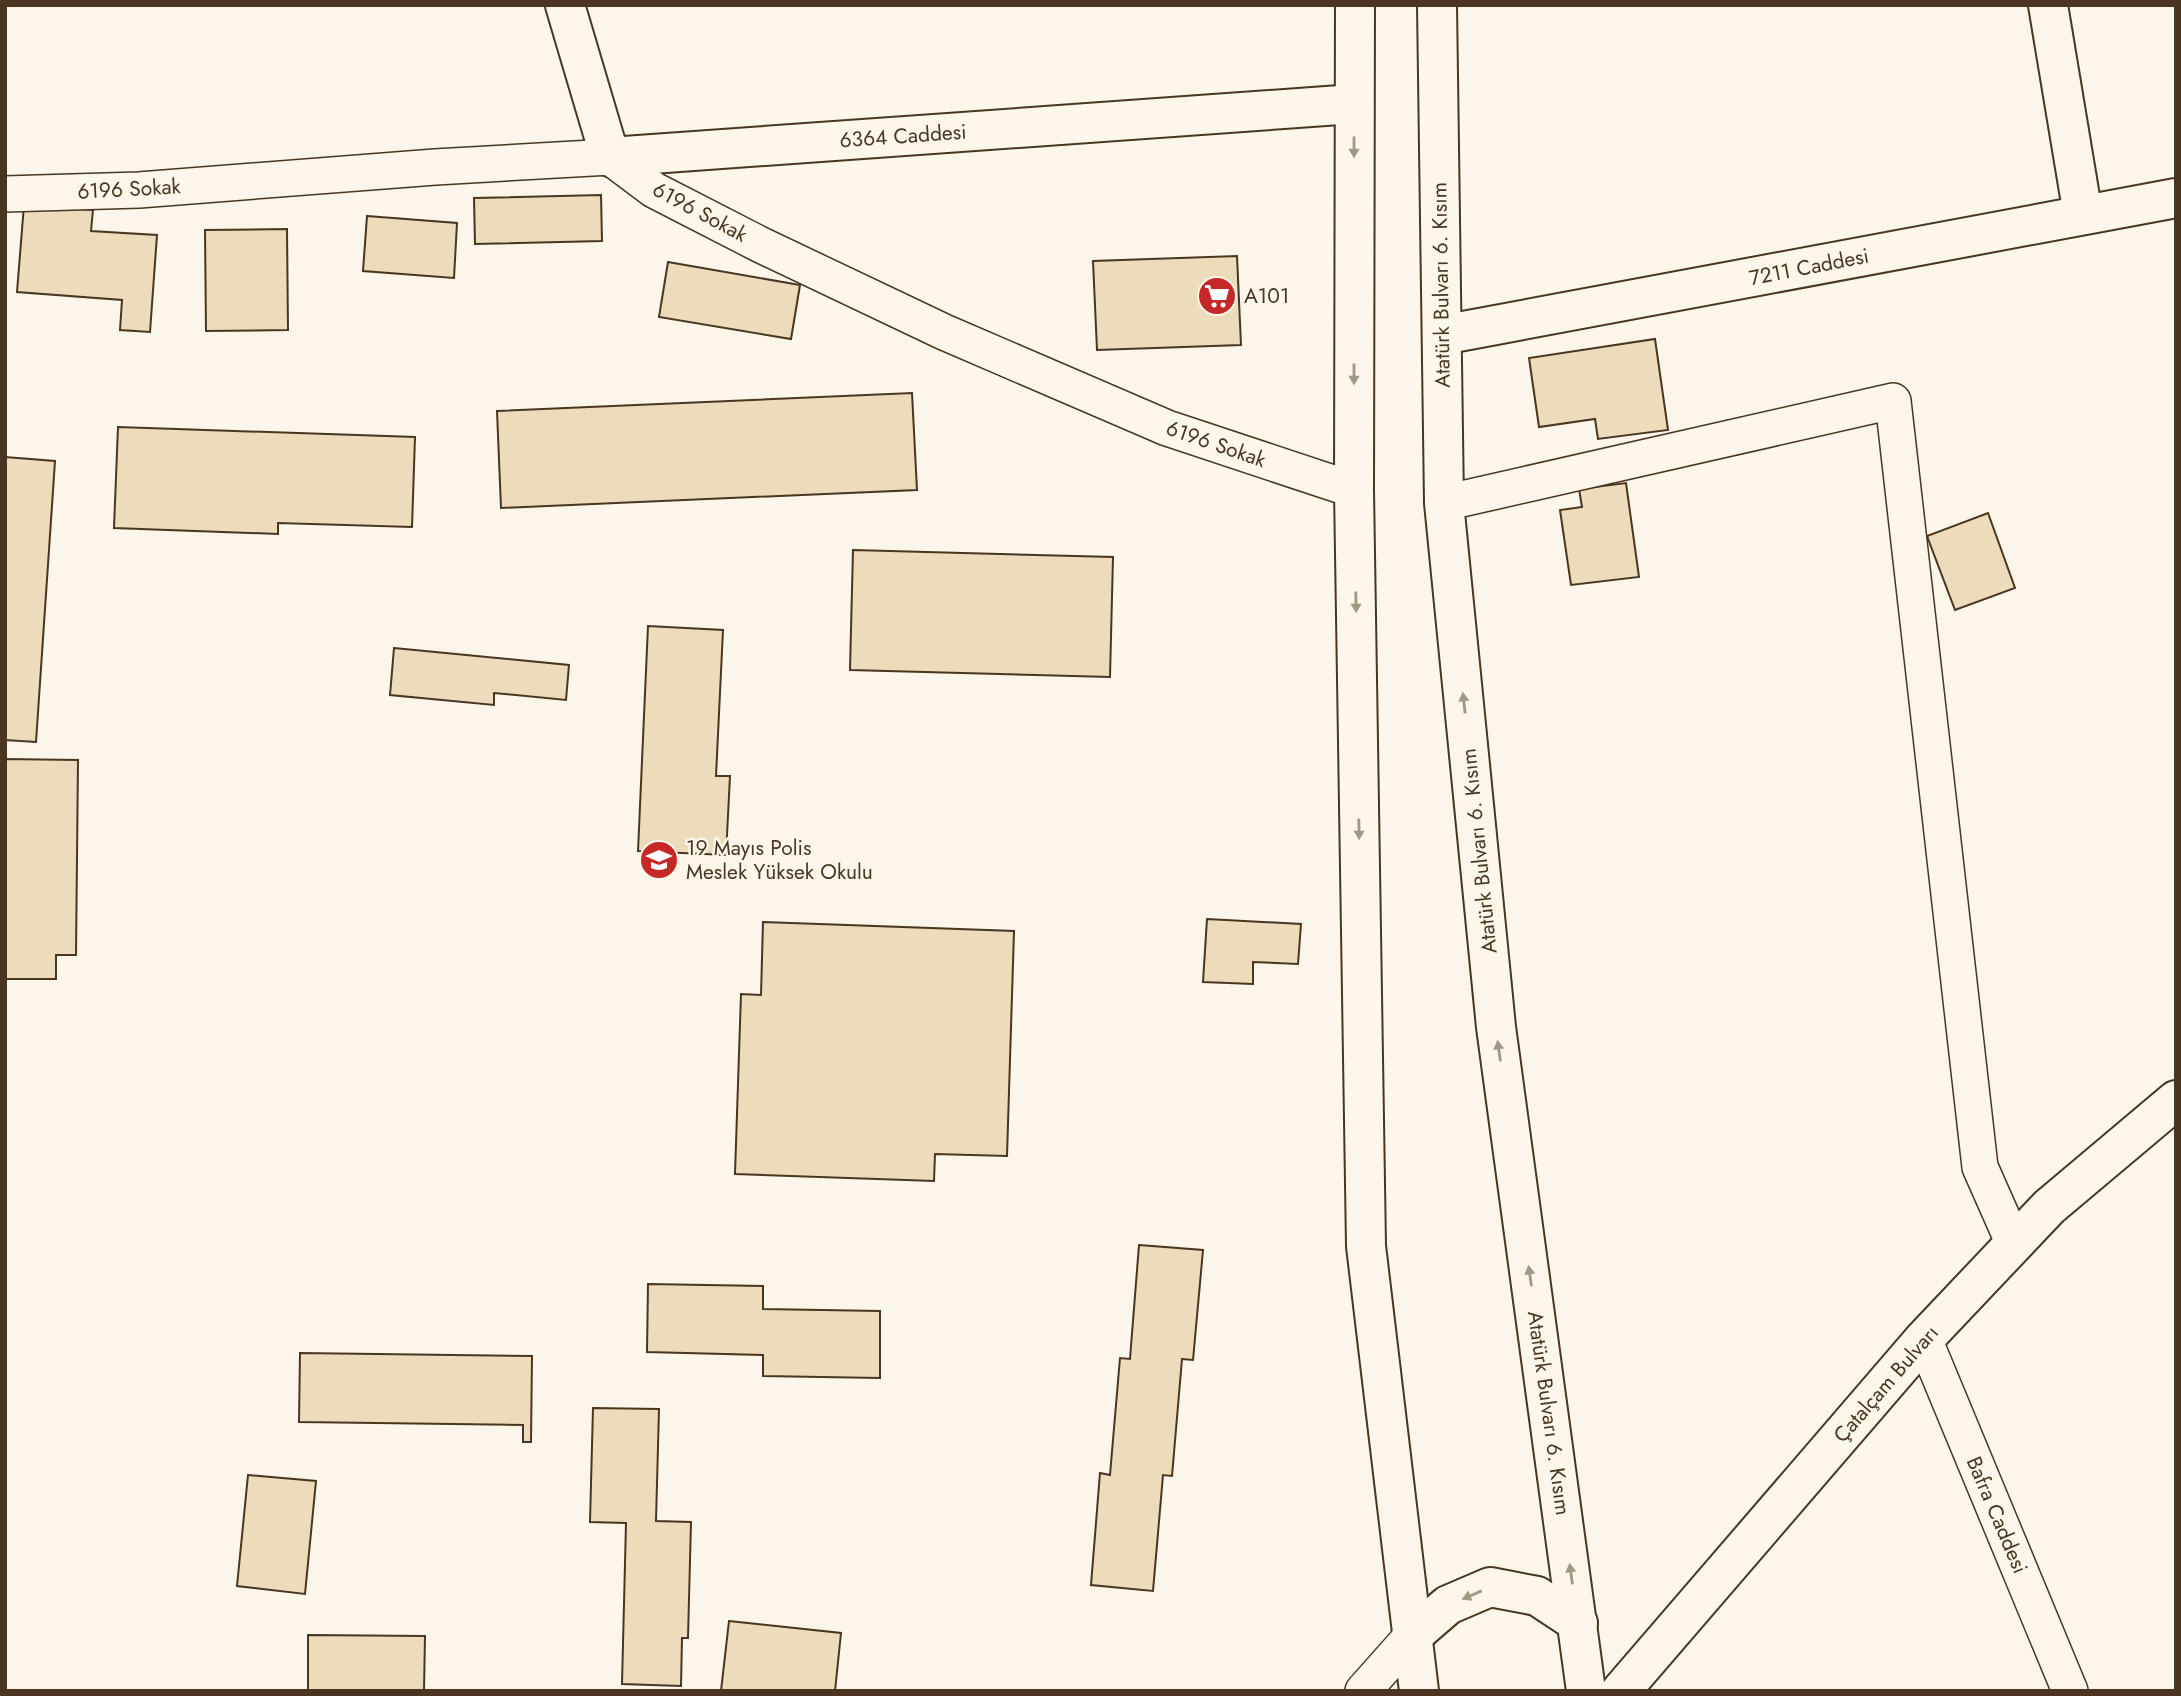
<svg xmlns="http://www.w3.org/2000/svg" width="2181" height="1696" viewBox="0 0 2181 1696" font-family="Jost,sans-serif">
  <style>
    .building { fill: #ecdcbc; stroke: #4a3520; stroke-width: 2 }
    .lines { fill: none; stroke-linecap: round; stroke-linejoin: round }
    .street-casing { stroke: #4a3520; stroke-width: 38 }
    .secondary-casing { stroke: #4a3520; stroke-width: 42 }
    .highway-casing { stroke: #4a3520; stroke-width: 42 }
    .street { stroke: #fbf6e9; stroke-width: 35 }
    .secondary { stroke: #fbf6e9; stroke-width: 38 }
    .highway { stroke: #fbf6e9; stroke-width: 38 }
    .oneway { fill: #a29684 }
    .labels { text-anchor: middle; stroke-width: 5; stroke-linejoin: round; paint-order: stroke }
    .street-label { font-size: 21px; fill: #4a3520; stroke: #fbf6e9 }
    .poi-label { font-size: 21px; fill: #4a3520; stroke: #fbf6e9; text-anchor: start }
  </style>
  <rect width="100%" height="100%" fill="#fbf6e9"/>
  <g class="building">
    <polygon points="601,195 602,241 475,244 474,198"/>
    <polygon points="24,205 93,210 91,231 157,235 150,332 120,330 122,300 17,292"/>
    <polygon points="367,216 457,223 454,278 363,271"/>
    <polygon points="287,229 288,330 206,331 205,230"/>
    <polygon points="1237,256 1241,345 1097,350 1093,261"/>
    <polygon points="668,262 800,285 791,339 659,317"/>
    <polygon points="1655,339 1668,430 1598,439 1595,419 1539,427 1529,358"/>
    <polygon points="912,393 917,490 501,508 497,411"/>
    <polygon points="118,427 415,437 412,527 278,523 278,534 114,528"/>
    <polygon points="5,457 55,461 36,742 5,740"/>
    <polygon points="1626,483 1639,577 1571,585 1560,510 1582,507 1579,489"/>
    <polygon points="1988,513 2015,588 1955,610 1927,536"/>
    <polygon points="853,550 1113,557 1110,677 850,670"/>
    <polygon points="648,626 723,630 716,776 730,776 726,855 638,851"/>
    <polygon points="394,648 569,665 566,700 494,693 494,705 390,695"/>
    <polygon points="5,759 78,760 76,955 56,955 56,979 5,979"/>
    <polygon points="1207,919 1301,924 1298,964 1253,962 1253,984 1203,982"/>
    <polygon points="763,922 1014,931 1007,1156 935,1154 934,1181 735,1174 741,994 761,995"/>
    <polygon points="1139,1245 1203,1250 1193,1360 1182,1359 1172,1476 1163,1475 1153,1591 1091,1585 1100,1473 1110,1475 1120,1358 1130,1359"/>
    <polygon points="648,1284 763,1286 763,1309 880,1311 880,1378 763,1376 763,1355 647,1352"/>
    <polygon points="300,1353 532,1356 531,1442 523,1442 523,1425 299,1422"/>
    <polygon points="593,1408 659,1409 656,1521 691,1522 688,1638 682,1638 681,1686 622,1684 626,1523 590,1522"/>
    <polygon points="248,1475 316,1481 305,1594 237,1586"/>
    <polygon points="729,1621 841,1633 835,1691 721,1691"/>
    <polygon points="308,1635 425,1636 424,1691 308,1691"/>
  </g>
  <g class="lines">
    <defs>
      <g id="street">
        <polyline points="5,194 139,190 435,167 610,157 654,190 761,245 944,332 1167,428 1354,490"/>
        <polyline points="1444,503 1893,401 1980,1167 2014,1244"/>
        <polyline points="1924,1339 2070,1691"/>
        <polyline points="1363,1691 1411,1637"/>
      </g>
      <g id="secondary">
        <polyline points="565,5 610,157 1354,104"/>
        <polyline points="2048,5 2083,215"/>
        <polyline points="1442,335 2176,198"/>
        <polyline points="1621,1691 1924,1339 2049,1207 2176,1100"/>
      </g>
      <g id="highway">
        <polyline points="1355,5 1354,490 1366,1246 1419,1691"/>
        <polyline points="1437,5 1444,503 1496,1027 1586,1691"/>
        <polyline points="1411,1637 1448,1605 1490,1587 1537,1596 1578,1623"/>
      </g>
    </defs>
    <use href="#street" class="street-casing"/>
    <use href="#secondary" class="secondary-casing"/>
    <use href="#highway" class="highway-casing"/>
    <use href="#street" class="street"/>
    <use href="#secondary" class="secondary"/>
    <use href="#highway" class="highway"/>
  </g>
  <defs><path id="oneway-solid" d="M-6-.8H1V-3.2L6.5 0L1 3.2V.8H-6Z" transform="scale(1.75)"/></defs>
  <g class="oneway">
    <use href="#oneway-solid" transform="translate(1354 147) rotate(90)"/>
    <use href="#oneway-solid" transform="translate(1354 374) rotate(90)"/>
    <use href="#oneway-solid" transform="translate(1356 602) rotate(89)"/>
    <use href="#oneway-solid" transform="translate(1464 703) rotate(-96)"/>
    <use href="#oneway-solid" transform="translate(1359 829) rotate(89)"/>
    <use href="#oneway-solid" transform="translate(1499 1051) rotate(-98)"/>
    <use href="#oneway-solid" transform="translate(1530 1276) rotate(-98)"/>
    <use href="#oneway-solid" transform="translate(1571 1574) rotate(-98)"/>
    <use href="#oneway-solid" transform="translate(1472 1595) rotate(157)"/>
  </g>
  <defs>
    <symbol id="supermarket-disc" viewBox="-11 -11 22 22"><circle r="9.5" fill="#c62828" stroke="#fbf6e9"/><path d="M-6-5.5h2.5l.6 2H6L4.5 2H-2.5L-4.4-4H-6ZM-1.5 3.2a1.3 1.3 0 1 0 .1 0ZM3 3.2a1.3 1.3 0 1 0 .1 0Z" fill="#fff"/></symbol>
    <symbol id="school-disc" viewBox="-11 -11 22 22"><circle r="9.5" fill="#c62828" stroke="#fbf6e9"/><path d="M0-5L7-2L0 1L-7-2ZM-4 1L0 2.5L4 1V4Q0 6-4 4Z" fill="#fff"/></symbol>
  </defs>
  <g fill-rule="evenodd">
    <use href="#supermarket-disc" x="1195" y="274" width="44" height="44"/>
    <use href="#school-disc" x="637" y="838" width="44" height="44"/>
  </g>
  <g class="labels">
    <g class="street-label">
      <text transform="translate(903 136) rotate(-4)" y="7">6364 Caddesi</text>
      <text transform="translate(129 189) rotate(-3)" y="7">6196 Sokak</text>
      <text transform="translate(700 212) rotate(28)" y="7">6196 Sokak</text>
      <text transform="translate(1809 267) rotate(-11)" y="7">7211 Caddesi</text>
      <text transform="translate(1441 285) rotate(-91)" y="7">Atatürk Bulvarı 6. Kısım</text>
      <text transform="translate(1216 444) rotate(19)" y="7">6196 Sokak</text>
      <text transform="translate(1479 851) rotate(-96)" y="7">Atatürk Bulvarı 6. Kısım</text>
      <text transform="translate(1886 1384) rotate(-49)" y="7">Çatalçam Bulvarı</text>
      <text transform="translate(1549 1413) rotate(82)" y="7">Atatürk Bulvarı 6. Kısım</text>
      <text transform="translate(1997 1515) rotate(67)" y="7">Bafra Caddesi</text>
    </g>
    <g class="poi-label">
      <text x="1244" y="303">A101</text>
      <text x="686" y="855">19 Mayıs Polis<tspan x="686" dy="24">Meslek Yüksek Okulu</tspan></text>
    </g>
  </g>
  <rect width="2181" height="1696" fill="none" stroke="#4a3520" stroke-width="14"/>
</svg>
